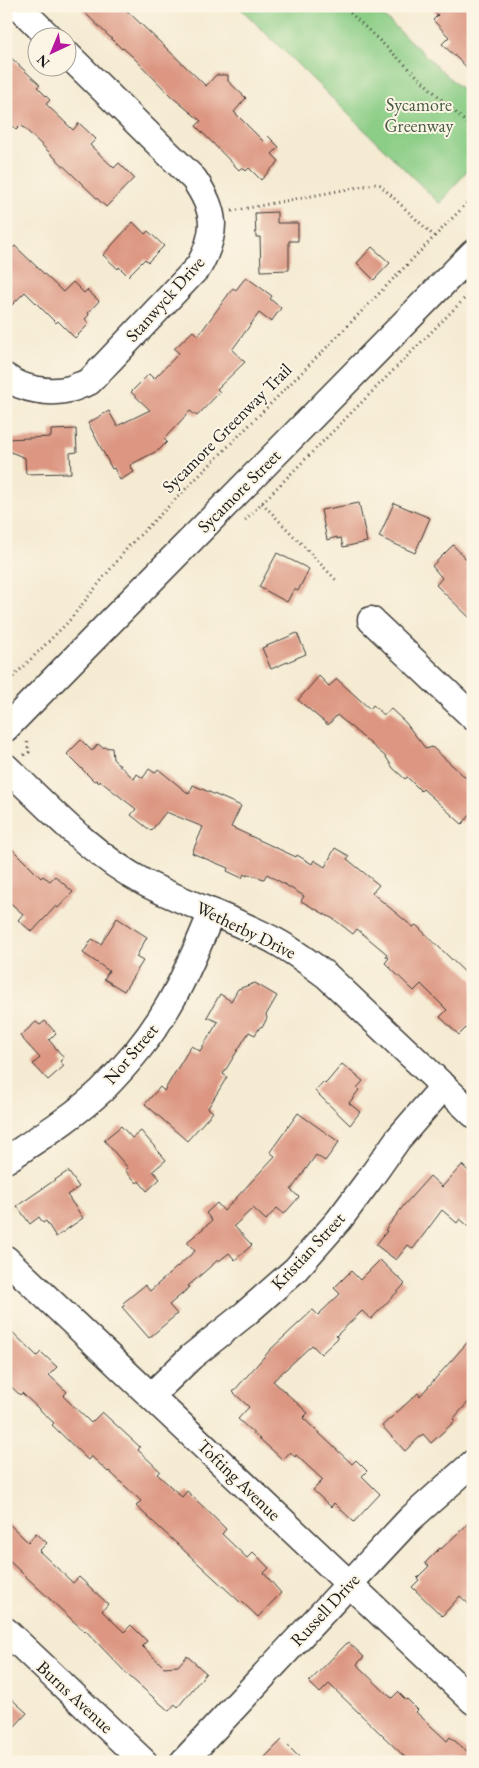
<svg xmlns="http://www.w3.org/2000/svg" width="479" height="1768" viewBox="0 0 479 1768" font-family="'EB Garamond',serif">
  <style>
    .green { fill: #8cce87; stroke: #547552 }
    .building { fill: #dc9681 }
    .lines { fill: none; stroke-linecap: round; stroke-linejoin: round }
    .minor-casing { stroke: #3d3b37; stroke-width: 29 }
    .path { stroke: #3d3b37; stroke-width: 3; stroke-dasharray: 1 4; stroke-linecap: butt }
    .minor { stroke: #fff; stroke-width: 26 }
    .labels { text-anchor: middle; stroke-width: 4; stroke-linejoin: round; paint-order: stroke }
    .park-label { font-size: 18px; fill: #435a41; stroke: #fcf5e5 }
    .street-label { font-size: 18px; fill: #1c1c1c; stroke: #fcf5e5 }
  </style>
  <rect width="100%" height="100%" fill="#fcf5e5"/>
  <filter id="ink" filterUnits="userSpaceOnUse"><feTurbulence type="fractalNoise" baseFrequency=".02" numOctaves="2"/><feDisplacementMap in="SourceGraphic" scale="10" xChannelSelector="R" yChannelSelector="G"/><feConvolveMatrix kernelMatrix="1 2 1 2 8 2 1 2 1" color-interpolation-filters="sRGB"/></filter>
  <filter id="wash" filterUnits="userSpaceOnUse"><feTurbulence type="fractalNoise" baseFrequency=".0096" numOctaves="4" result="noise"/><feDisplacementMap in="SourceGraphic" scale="20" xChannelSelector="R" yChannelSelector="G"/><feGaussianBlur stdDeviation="1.12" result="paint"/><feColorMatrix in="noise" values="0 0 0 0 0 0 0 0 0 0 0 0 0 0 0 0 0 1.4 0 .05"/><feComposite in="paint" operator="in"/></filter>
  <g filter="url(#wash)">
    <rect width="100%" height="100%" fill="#f5ebd3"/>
    <polygon class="green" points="238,6 373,6 473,100 473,163 440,204"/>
    <g id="blocks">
      <g class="building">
        <polygon points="78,6 122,6 206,86 216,75 228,75 228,81 246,98 234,112 263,141 268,136 279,147 272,154 279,161 261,180 249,168 246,171 242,167 239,170 196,126 201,121 172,97 132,56 123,48 122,49"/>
        <polygon points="429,6 473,6 473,73 442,44 449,37 433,20 438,15"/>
        <polygon points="6,53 40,85 37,87 50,100 46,104 73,130 79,123 96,139 90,145 114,168 119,163 134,178 106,207 21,125 16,130 6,120 6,116 13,109 13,107 6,101"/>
        <polygon points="277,212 277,223 298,223 298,241 289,241 289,270 261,271 260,237 256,237 255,213"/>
        <polygon points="133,222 145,234 148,231 164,246 148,262 145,259 128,276 119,267 118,269 103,255"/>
        <polygon points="15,246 63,292 73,282 84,293 87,290 99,301 88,313 89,315 85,319 89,324 75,338 58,321 56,323 25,292 6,311 6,254"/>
        <polygon points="372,247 390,263 374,280 357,263"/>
        <polygon points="246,277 272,296 270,299 281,308 271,322 259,313 232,350 245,362 217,389 220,392 197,416 190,411 164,439 167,442 159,450 130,465 134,472 120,480 114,468 112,469 88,423 109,411 117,426 150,410 131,392 149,374 154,379 179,353 174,349 193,331 198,336 233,288 236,290"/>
        <polygon points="76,429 77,452 70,453 71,473 26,474 25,458 6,450 6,439 51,437 51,430"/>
        <polygon points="359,503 367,542 343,547 341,538 337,539 337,537 327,540 321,510"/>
        <polygon points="394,503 430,518 415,553 379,537"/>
        <polygon points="453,545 473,566 473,621 436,585 442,578 432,566"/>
        <polygon points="277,553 309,569 298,591 294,589 287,602 259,587"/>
        <polygon points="297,633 306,654 271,669 262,648"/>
        <polygon points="319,676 329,686 337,679 370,709 373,705 384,715 391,709 405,722 426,749 432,747 473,784 473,812 462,824 423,789 421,791 407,777 405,779 393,768 386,757 337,715 328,725 298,700"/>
        <polygon points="81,740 92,751 98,744 102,747 112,748 113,759 134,779 137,774 143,778 149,769 155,773 158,769 189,794 193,785 241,806 231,827 296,857 297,855 312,864 314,860 325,867 335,848 349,856 347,859 379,885 372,893 413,927 416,925 473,980 473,1021 459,1035 440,1017 447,1010 421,984 414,991 385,963 389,958 386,956 387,954 357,929 353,934 335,920 301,901 304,896 267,874 264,879 248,874 247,876 244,874 242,878 227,871 228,868 192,853 203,827 166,812 151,831 131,815 136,809 100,781 99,783 96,780 94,781 67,754"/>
        <polygon points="6,843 41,878 43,876 50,881 55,876 73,892 58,908 56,906 32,932 18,920 23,914 6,899"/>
        <polygon points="117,918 147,937 136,957 143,961 124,991 104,979 109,971 83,953 92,939 101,944"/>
        <polygon points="255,983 277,996 266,1015 267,1018 263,1026 260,1027 255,1035 249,1032 223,1074 227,1077 208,1108 213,1112 187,1141 145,1104 160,1087 164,1091 191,1046 200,1051 218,1022 207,1017 220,994 231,1001 238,989"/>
        <polygon points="45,1021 56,1033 49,1040 64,1058 60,1061 64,1066 48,1080 33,1064 40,1058 20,1036 36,1022 40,1025"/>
        <polygon points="342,1064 363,1081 357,1088 359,1090 349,1103 360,1112 350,1125 315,1091 323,1082 325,1084 328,1081"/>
        <polygon points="298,1113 339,1142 325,1161 316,1155 291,1190 299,1197 284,1214 277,1208 266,1220 253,1208 234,1226 252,1245 235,1260 229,1253 219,1261 218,1260 188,1286 190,1287 169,1305 177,1314 149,1338 122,1307 125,1305 123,1303 145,1285 150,1291 195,1251 187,1242 212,1221 206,1213 217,1203 224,1211 275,1156 270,1152"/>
        <polygon points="121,1126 132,1138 141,1131 166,1160 153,1171 160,1179 147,1191 139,1181 137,1183 125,1170 128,1168 104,1140"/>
        <polygon points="462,1165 473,1175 473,1230 460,1219 457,1223 442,1210 413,1249 408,1245 396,1260 376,1245 387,1231 385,1230 404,1205 430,1176 442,1187"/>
        <polygon points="68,1171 79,1187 67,1195 83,1218 56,1237 46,1221 43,1223 39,1217 30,1224 17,1206"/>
        <polygon points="380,1260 405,1284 371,1319 362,1311 336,1336 338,1338 321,1354 312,1345 273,1381 308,1413 303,1418 352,1464 356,1460 367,1471 362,1476 380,1494 354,1522 334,1503 331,1507 313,1490 323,1480 296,1455 295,1457 290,1452 283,1460 238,1419 249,1407 233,1392 271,1349 313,1310 318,1315 340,1294 334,1288 351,1271 360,1280"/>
        <polygon points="6,1326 37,1356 41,1352 57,1367 49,1375 67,1392 63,1396 91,1423 102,1412 140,1447 138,1450 160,1471 157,1474 182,1497 187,1491 226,1529 222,1534 247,1558 253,1552 269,1568 264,1573 281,1593 258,1617 242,1602 241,1603 136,1506 141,1501 109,1471 108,1472 91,1456 88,1460 52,1425 54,1423 22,1393 20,1395 6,1382"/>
        <polygon points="473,1336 473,1397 453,1419 455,1421 431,1443 423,1434 405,1451 382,1426 418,1393 420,1396"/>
        <polygon points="473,1519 473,1608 460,1596 442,1616 412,1587 419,1580 417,1578 429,1566 425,1563 440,1548 441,1549"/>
        <polygon points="6,1521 28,1542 36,1533 47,1543 39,1551 73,1583 79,1577 108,1604 102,1611 124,1632 131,1625 147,1641 142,1646 164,1667 178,1666 187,1656 206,1673 178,1707 175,1704 169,1711 130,1677 85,1630 84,1631 6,1558"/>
        <polygon points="348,1642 364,1657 357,1664 359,1667 388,1695 392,1698 398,1692 406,1700 407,1699 418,1710 416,1712 447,1741 450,1737 473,1756 473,1762 410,1762 329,1684 320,1693 309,1682"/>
        <polygon points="6,1694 27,1713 6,1736"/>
        <polygon points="282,1740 304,1762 260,1762"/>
      </g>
    </g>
  </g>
  <g filter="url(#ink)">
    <use href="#blocks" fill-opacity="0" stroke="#3d3b37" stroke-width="1"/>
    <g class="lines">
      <defs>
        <g id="minor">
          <polyline points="18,6 50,38"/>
          <path d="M6 377C23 390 50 394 70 389 76 387 83 384 89 382L199 266C218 231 216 211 194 179L68 55"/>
          <polyline points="371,620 473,717"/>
          <polyline points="6,728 473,253"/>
          <path d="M6 767C50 809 91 854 145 883 188 905 235 919 277 942 295 952 311 964 327 976L473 1114"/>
          <path d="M6 1160C39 1138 73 1117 102 1090 128 1064 152 1035 170 1003 187 974 199 943 212 912"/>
          <polyline points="6,1259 473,1701"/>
          <polyline points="151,1396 191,1357 245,1314 295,1270 339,1220 369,1180 398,1139 444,1086"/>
          <polyline points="6,1631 144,1762"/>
          <polyline points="183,1762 410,1519 473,1463"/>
        </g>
      </defs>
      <use href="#minor" class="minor-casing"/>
      <g class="path">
        <polyline points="343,6 473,129"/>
        <polyline points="232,211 375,184 380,185 434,236"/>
        <polyline points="262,503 338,582"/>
        <polyline points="245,520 473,290"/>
        <polyline points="6,684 68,622 129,546 327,347 473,197"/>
        <polyline points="24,755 29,752 27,741"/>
      </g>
      <use href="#minor" class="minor"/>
    </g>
  </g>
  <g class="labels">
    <g class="park-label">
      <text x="419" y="111">Sycamore<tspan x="419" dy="21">Greenway</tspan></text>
    </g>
    <g class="street-label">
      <text transform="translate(165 299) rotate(-48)" y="6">Stanwyck Drive</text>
      <text transform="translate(227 428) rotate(-45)" y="6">Sycamore Greenway Trail</text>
      <text transform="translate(239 491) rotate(-45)" y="6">Sycamore Street</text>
      <text transform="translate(246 930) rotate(26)" y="6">Wetherby Drive</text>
      <text transform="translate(131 1054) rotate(-50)" y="6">Nor Street</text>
      <text transform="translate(308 1251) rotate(-47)" y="6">Kristian Street</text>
      <text transform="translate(239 1480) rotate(44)" y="6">Tofting Avenue</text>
      <text transform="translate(325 1610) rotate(-47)" y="6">Russell Drive</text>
      <text transform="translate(75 1697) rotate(43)" y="6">Burns Avenue</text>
    </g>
  </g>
  <rect width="479" height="1768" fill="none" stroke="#fcf5e5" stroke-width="25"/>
  <g transform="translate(52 52) rotate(224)"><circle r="24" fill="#fcf5e5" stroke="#a29e95"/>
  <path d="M0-4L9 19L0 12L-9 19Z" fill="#b5179e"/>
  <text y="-8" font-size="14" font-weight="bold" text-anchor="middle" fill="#1c1c1c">N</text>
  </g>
</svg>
